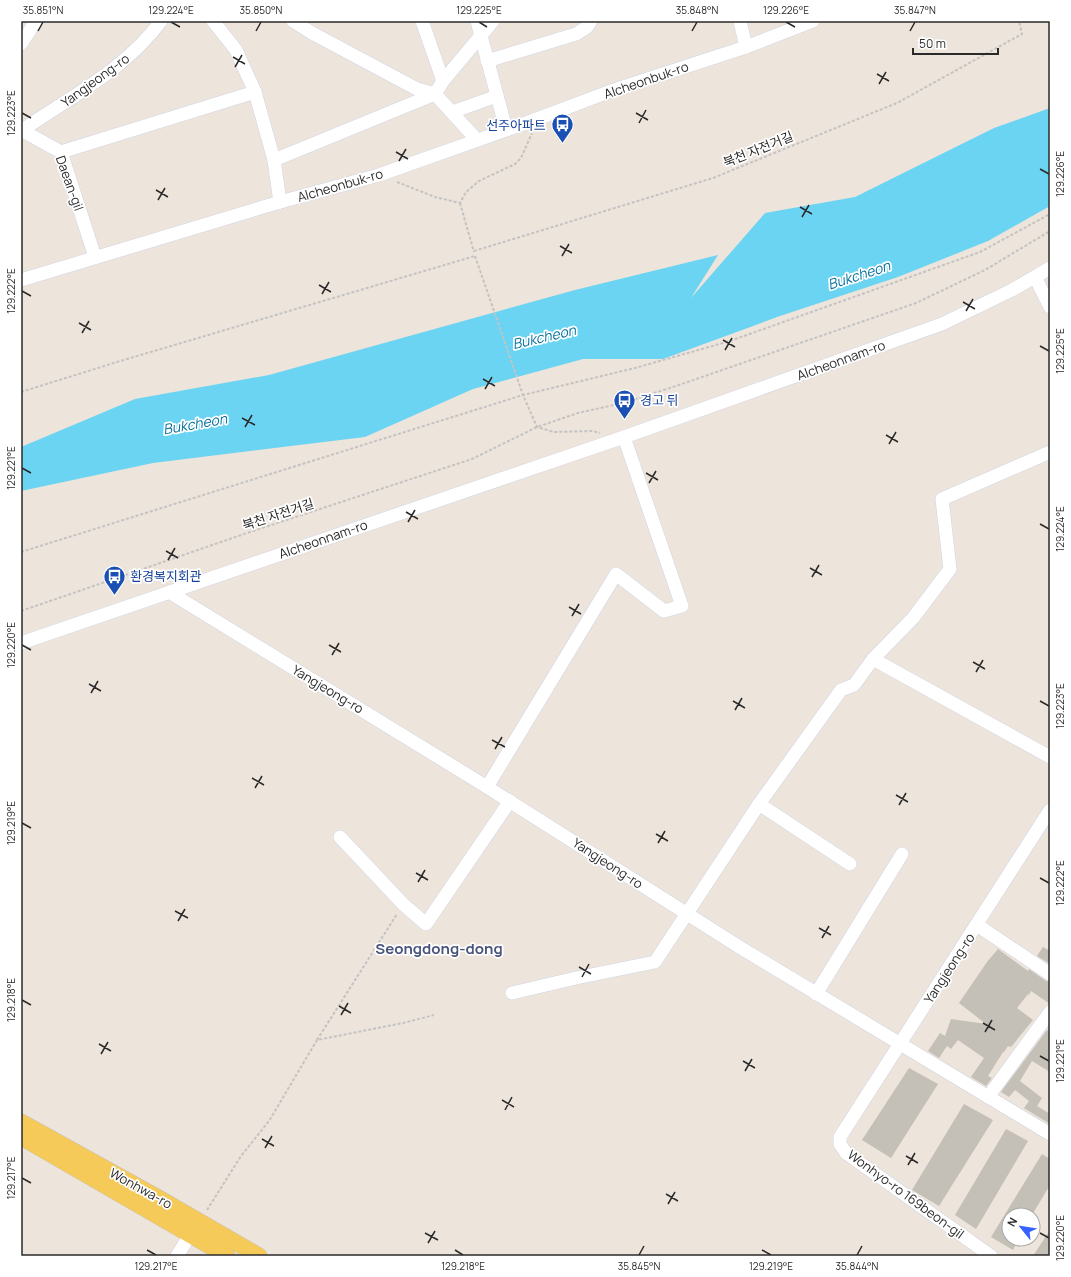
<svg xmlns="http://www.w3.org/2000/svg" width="1071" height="1277" viewBox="0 0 1071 1277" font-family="Manrope,'Noto Sans KR',sans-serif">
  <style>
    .water { fill: #6bd4f2 }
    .building { fill: #c4bfb7 }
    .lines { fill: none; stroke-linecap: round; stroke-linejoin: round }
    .minor-casing { stroke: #d1d5e3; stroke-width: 14 }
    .major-casing { stroke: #c3c3c3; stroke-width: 17 }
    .path { stroke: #c3c3c3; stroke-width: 2; stroke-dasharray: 3 2; stroke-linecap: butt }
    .minor { stroke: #fff; stroke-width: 13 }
    .major { stroke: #f5ca58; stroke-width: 16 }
    .ticks { fill: none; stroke: #2a2a2a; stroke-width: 1.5 }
    .labels { text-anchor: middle; stroke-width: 3.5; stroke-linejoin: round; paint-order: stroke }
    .street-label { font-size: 13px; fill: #2a2a2a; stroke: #fff }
    .transit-label { font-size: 13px; fill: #164399; stroke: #fff; text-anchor: start }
    .water-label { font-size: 14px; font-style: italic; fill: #09719f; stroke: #fff }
    .quarter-label { font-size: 15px; font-weight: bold; fill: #49547c; stroke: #fff }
    .neatline { fill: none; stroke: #2a2a2a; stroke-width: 1.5 }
    .ticks-label { font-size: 10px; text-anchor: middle; fill: #2a2a2a }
  </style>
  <rect width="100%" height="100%" fill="#ede4db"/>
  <polygon class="water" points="1050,108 1050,206 988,241 898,277 780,316 663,359 583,359 473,389 365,437 153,463 21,491 21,447 135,399 269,375 575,290 718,255 691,298 765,213 855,197 994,128"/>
  <g class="building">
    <polygon points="1043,947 1050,951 1050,964 1037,956"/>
    <polygon points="998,949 1028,971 1029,969 1046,981 1050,982 1050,1004 1031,991 1029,995 1028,994 1017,1008 1033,1020 1011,1047 1008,1046 1004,1052 1003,1052 988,1076 992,1078 986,1086 971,1077 984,1058 958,1040 951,1049 947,1046 939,1058 928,1051 940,1033 945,1036 951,1019 986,1024 959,1003 987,962"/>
    <polygon points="1047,1030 1050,1032 1050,1072 1032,1061 1020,1081 1042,1098 1037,1106 1050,1114 1050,1124 1024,1108 1029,1101 1015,1090 1009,1097 1001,1092"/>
    <polygon points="909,1068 938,1084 891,1158 862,1140"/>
    <polygon points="964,1104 993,1120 939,1206 912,1190"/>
    <polygon points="1006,1129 1028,1141 976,1229 955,1215"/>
    <polygon points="1042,1154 1050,1159 1050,1185 1032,1215 1009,1215 1009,1239 1019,1239 1013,1250 991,1237"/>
    <polygon points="1050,1230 1050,1256 1033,1256"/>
  </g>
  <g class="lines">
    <defs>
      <g id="minor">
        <polyline points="213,21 236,50 255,92 274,160 280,202"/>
        <polyline points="293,21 312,33 417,89 435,94 477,140"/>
        <polyline points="422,21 443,81"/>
        <polyline points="477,21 506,129"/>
        <polyline points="740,21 746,47"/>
        <polyline points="21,44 36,21"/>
        <polyline points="487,61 576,34 587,27 591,21"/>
        <polyline points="452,112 497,96"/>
        <polyline points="21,130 61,152 95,257"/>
        <path d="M21 131C70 97 125 70 161 21"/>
        <polyline points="61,152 255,92"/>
        <polyline points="274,160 435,94 443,81 493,21"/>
        <polyline points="1035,277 1050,307"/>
        <polyline points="21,280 280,202 379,175 537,119 611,91 746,47 813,21"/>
        <polyline points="169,592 487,787 741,948 1050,1134"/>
        <polyline points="21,643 624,437 942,324 1012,290 1050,268"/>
        <polyline points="873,659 1050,757"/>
        <polyline points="487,787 616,574 664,611 682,606 624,437"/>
        <polyline points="759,804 850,864"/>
        <polyline points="340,837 403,904 426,924 510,801"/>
        <polyline points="977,925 1050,974"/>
        <polyline points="512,993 576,978 655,962 759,804 841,690 854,685 873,659 913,618 950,569 942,499 1050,452"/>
        <polyline points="816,994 902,854"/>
        <polyline points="988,1097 1050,1012"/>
        <polyline points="177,1256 190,1235"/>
        <polyline points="991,1256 846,1153 840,1144 840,1137 1050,810"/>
      </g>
      <g id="major">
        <polyline points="21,1122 162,1200 259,1256"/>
        <polyline points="21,1137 227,1256"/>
      </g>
    </defs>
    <use href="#minor" class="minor-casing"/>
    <use href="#major" class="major-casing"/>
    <g class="path">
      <polyline points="397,182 435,197 460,203 466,192 479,181 515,164 521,158 532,133"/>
      <polyline points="460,203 474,252"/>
      <polyline points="474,251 713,178 897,103 1022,34 1019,21"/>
      <polyline points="475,256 523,395 537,427 554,432 593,431 600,433"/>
      <polyline points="21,392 117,362 475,256"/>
      <polyline points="21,552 523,395 635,368 730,341 980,252 1050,214"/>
      <polyline points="21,611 250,532 472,459 537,427 578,413 623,403 676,386 916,303 985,270 1050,231"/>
      <polyline points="317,1040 397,914"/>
      <polyline points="207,1210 241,1156 269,1121 317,1040 403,1023 434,1015"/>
    </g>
    <use href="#minor" class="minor"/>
    <use href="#major" class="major"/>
  </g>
  <path class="ticks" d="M171 22 180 27M479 22 487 27M786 22 795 27M38 31 43 22M256 31 261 22M692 31 697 22M910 31 915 22M233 57 245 64M235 67 242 55M877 74 889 81M879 84 886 72M22 113 31 118M636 113 648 120M639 123 646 110M396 152 408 159M399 161 406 149M1040 169 1049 174M156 190 168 197M158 200 165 188M800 207 812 214M802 217 809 205M560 246 572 253M562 256 569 244M319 285 331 292M22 291 31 296M322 294 329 282M963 302 975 309M966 311 973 299M79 323 91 330M82 333 89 321M723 340 735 347M1040 346 1049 351M725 350 732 338M483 379 495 386M485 389 492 377M242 418 255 425M245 427 252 415M886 435 898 442M889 444 896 432M22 468 31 473M646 473 658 480M649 483 656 471M406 512 418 519M408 522 415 510M1040 524 1049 529M166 551 178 558M168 560 175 548M810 568 822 575M812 577 819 565M569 607 581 614M572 616 579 604M22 645 31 650M329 645 341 652M332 655 339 643M973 662 985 669M976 672 983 660M89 684 101 691M91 693 98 681M733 701 745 708M1040 701 1049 706M735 710 742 698M492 740 505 747M495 749 502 737M252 778 264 785M255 788 262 776M896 795 908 802M899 805 906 793M22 823 31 828M656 834 668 841M658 843 665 831M416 873 428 880M1040 878 1049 883M418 882 425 870M175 911 188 918M178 921 185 909M819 928 831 935M822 938 829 926M579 967 591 974M582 977 589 964M22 1000 31 1005M339 1006 351 1013M341 1015 348 1003M983 1023 995 1030M985 1032 992 1020M99 1044 111 1051M101 1054 108 1042M1040 1056 1049 1061M743 1061 755 1068M745 1071 752 1059M502 1100 514 1107M505 1110 512 1097M262 1139 274 1146M265 1148 272 1136M906 1156 918 1163M908 1165 915 1153M22 1178 31 1183M666 1194 678 1201M668 1204 675 1192M425 1233 438 1240M1040 1233 1049 1238M428 1243 435 1231M147 1250 156 1255M455 1250 463 1255M762 1250 771 1255M639 1255 644 1246M857 1255 862 1246"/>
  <defs>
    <symbol id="bus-pin" viewBox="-11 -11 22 30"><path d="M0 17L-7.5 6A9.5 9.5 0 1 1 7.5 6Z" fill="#1a4fb4" stroke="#fff"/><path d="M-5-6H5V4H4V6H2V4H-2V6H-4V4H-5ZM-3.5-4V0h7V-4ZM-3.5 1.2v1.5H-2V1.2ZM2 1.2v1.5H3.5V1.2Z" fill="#fff"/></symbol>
  </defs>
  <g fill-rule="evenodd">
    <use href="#bus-pin" x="550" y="112" width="25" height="34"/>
    <use href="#bus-pin" x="612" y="388" width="25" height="34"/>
    <use href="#bus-pin" x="102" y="564" width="25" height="34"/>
  </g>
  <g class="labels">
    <g class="street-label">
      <text transform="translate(95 80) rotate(-36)" y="5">Yangjeong-ro</text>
      <text transform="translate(646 80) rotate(-19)" y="5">Alcheonbuk-ro</text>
      <text transform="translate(758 149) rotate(-22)" y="5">북천 자전거길</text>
      <text transform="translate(70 183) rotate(70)" y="5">Daean-gil</text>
      <text transform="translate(340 185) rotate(-16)" y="5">Alcheonbuk-ro</text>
      <text transform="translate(841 360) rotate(-20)" y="5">Alcheonnam-ro</text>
      <text transform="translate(278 514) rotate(-18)" y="5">북천 자전거길</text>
      <text transform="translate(323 539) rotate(-19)" y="5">Alcheonnam-ro</text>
      <text transform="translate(328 689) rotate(31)" y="5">Yangjeong-ro</text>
      <text transform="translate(608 863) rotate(33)" y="5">Yangjeong-ro</text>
      <text transform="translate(949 968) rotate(-57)" y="5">Yangjeong-ro</text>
      <text transform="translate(141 1188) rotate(29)" y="5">Wonhwa-ro</text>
      <text transform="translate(906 1194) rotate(36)" y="5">Wonhyo-ro 169beon-gil</text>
    </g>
    <g class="transit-label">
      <text x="546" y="130" text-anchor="end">선주아파트</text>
      <text x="640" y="405">경고 뒤</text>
      <text x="130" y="581">환경복지회관</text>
    </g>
    <g class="water-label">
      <text transform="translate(859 275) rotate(-18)" y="5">Bukcheon</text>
      <text transform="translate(544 337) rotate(-13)" y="5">Bukcheon</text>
      <text transform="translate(195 424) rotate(-10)" y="5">Bukcheon</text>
    </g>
    <g class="quarter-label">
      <text x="439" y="954">Seongdong-dong</text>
    </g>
  </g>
  <rect width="1071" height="1277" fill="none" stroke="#ffffff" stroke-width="44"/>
  <g transform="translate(1021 1227) rotate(300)"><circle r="19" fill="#ffffff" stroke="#aaaaaa"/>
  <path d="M0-3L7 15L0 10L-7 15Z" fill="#3663ff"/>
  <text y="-6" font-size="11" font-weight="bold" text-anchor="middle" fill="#2a2a2a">N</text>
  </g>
  <path d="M913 48v6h85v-6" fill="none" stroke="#2a2a2a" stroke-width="2"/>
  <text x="919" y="48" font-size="12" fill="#2a2a2a" stroke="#ffffff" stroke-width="3" paint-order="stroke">50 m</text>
  <rect x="22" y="22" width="1027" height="1233" class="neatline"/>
  <g class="ticks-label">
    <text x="43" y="14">35.851°N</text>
    <text x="171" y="14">129.224°E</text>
    <text x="261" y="14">35.850°N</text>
    <text x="479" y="14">129.225°E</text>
    <text x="697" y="14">35.848°N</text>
    <text x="786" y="14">129.226°E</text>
    <text x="915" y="14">35.847°N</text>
    <text transform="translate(11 113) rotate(-90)" y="4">129.223°E</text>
    <text transform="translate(1060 174) rotate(-90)" y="4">129.226°E</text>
    <text transform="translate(11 291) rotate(-90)" y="4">129.222°E</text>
    <text transform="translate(1060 351) rotate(-90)" y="4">129.225°E</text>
    <text transform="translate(11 468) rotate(-90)" y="4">129.221°E</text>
    <text transform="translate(1060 529) rotate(-90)" y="4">129.224°E</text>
    <text transform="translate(11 645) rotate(-90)" y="4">129.220°E</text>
    <text transform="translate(1060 706) rotate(-90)" y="4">129.223°E</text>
    <text transform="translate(11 823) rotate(-90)" y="4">129.219°E</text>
    <text transform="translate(1060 883) rotate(-90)" y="4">129.222°E</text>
    <text transform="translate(11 1000) rotate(-90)" y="4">129.218°E</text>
    <text transform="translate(1060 1061) rotate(-90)" y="4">129.221°E</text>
    <text transform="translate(11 1178) rotate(-90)" y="4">129.217°E</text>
    <text transform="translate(1060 1238) rotate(-90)" y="4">129.220°E</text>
    <text x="156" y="1270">129.217°E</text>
    <text x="463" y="1270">129.218°E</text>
    <text x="639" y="1270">35.845°N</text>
    <text x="771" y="1270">129.219°E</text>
    <text x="857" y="1270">35.844°N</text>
  </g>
</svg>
